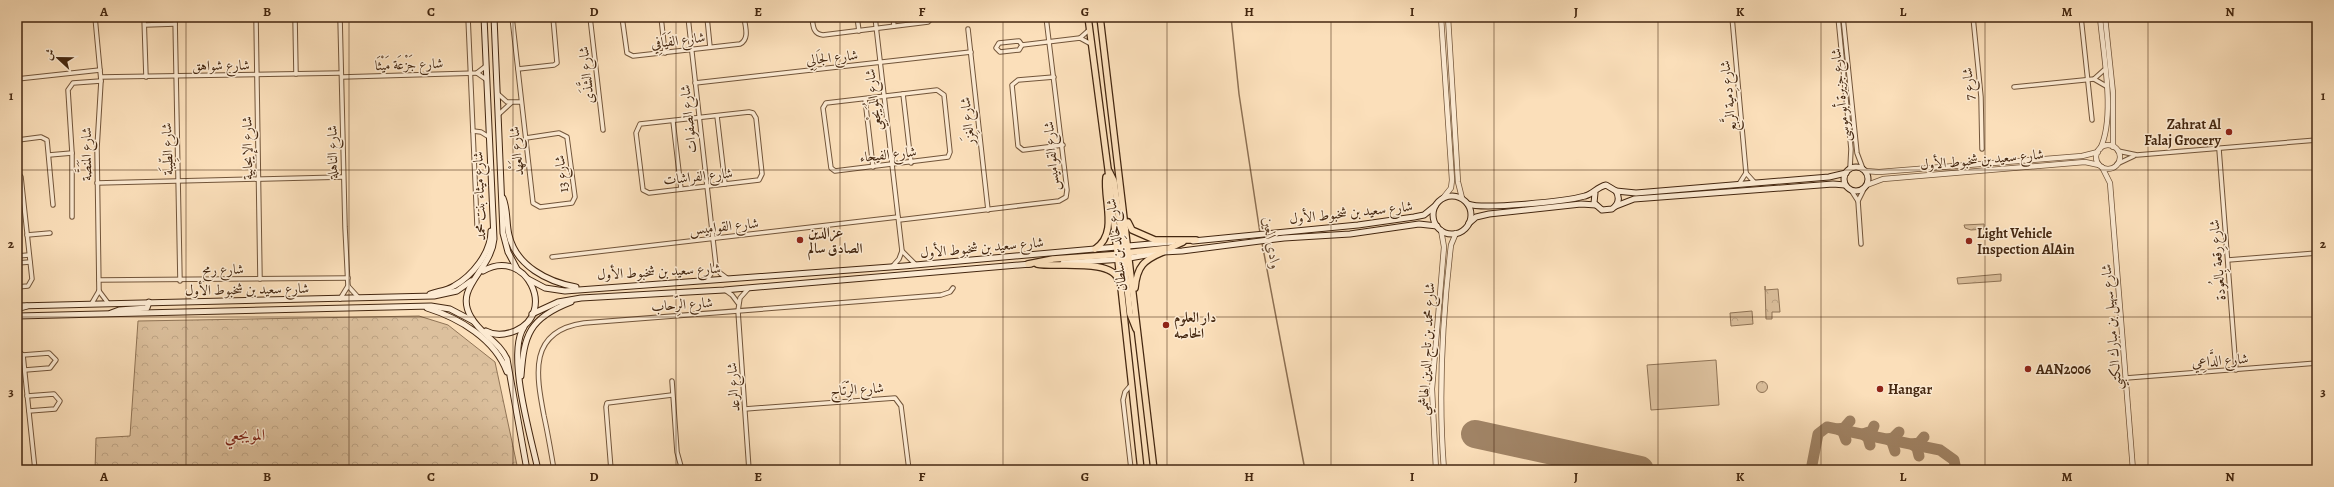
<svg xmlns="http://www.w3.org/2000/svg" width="2334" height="487" viewBox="0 0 2334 487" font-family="Alegreya,Amiri,serif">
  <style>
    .forest { fill: url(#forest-crowns); stroke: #907456 }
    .garden { fill: #dcc09d; stroke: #907456 }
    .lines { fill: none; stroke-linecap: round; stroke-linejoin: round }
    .stream { stroke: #8d7053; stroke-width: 1.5 }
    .taxiway { stroke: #a08365; stroke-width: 11 }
    .runway { stroke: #a08365; stroke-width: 28 }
    .minor-casing { stroke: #72553a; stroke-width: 5.5 }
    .tertiary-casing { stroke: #72553a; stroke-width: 6 }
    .secondary-casing { stroke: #442710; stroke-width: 7 }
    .primary-casing { stroke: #442710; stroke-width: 8 }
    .minor { stroke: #fcead2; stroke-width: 3.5 }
    .tertiary { stroke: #fcead2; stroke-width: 4.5 }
    .secondary { stroke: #fcead2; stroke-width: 5 }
    .primary { stroke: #fbdfba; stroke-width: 5.5 }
    .grid { fill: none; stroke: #442710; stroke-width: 1; stroke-opacity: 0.55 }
    .poi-dot { fill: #8f2418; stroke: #fcead2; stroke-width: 1.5 }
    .labels { text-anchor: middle; stroke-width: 3; stroke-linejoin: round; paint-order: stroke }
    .street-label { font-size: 14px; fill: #442710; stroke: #fcead2 }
    .poi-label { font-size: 14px; font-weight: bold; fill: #442710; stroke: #fcead2; text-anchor: start }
    .water-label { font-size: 15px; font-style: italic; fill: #684b32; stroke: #fcead2 }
    .quarter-label { font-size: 16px; fill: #7a1f14; stroke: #fcead2 }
    .neatline { fill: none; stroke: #442710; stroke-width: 1.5 }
    .grid-label { font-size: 13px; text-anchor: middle; font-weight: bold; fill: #442710 }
  </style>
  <defs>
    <pattern id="forest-crowns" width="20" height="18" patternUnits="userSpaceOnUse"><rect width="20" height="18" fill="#dcc09d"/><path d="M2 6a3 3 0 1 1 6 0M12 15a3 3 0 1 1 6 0" fill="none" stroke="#bea586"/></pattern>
  </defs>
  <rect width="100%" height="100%" fill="#fbdfba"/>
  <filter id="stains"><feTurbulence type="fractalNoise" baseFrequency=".005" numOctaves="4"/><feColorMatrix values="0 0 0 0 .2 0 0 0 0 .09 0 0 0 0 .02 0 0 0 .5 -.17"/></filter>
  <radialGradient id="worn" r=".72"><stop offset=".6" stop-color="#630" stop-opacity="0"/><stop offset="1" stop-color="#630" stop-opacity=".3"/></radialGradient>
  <g class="forest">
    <polygon points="1984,224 1984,229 1971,230 1965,228 1964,225"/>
    <polygon points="2001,274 2001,281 1958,284 1957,278"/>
    <polygon points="1765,286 1765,290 1778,289 1780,312 1772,312 1772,319 1766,319"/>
    <polygon points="1752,311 1753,324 1731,326 1730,313"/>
    <polygon points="419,316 448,325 495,362 518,470 95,470 96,438 130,436 138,321"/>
    <circle cx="1762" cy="387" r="5.5"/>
  </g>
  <polygon class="garden" points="1716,360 1719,405 1651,410 1647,365"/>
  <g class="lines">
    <g class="stream">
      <polyline points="1231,17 1239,94 1260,233"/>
      <polyline points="1262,243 1305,470"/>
    </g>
    <g class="taxiway">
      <polyline points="1846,440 1843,432 1838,429 1844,428 1850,421"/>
      <polyline points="1870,445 1868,438 1863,434 1872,431 1874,426"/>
      <polyline points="1895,451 1892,442 1888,439 1893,438 1899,432"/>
      <polyline points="1919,456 1917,448 1912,444 1919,443 1924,437"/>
      <polyline points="1811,470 1818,434 1827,427 1940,450 1954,460 1956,470"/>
    </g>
    <polyline class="runway" points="1475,434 1640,470"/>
    <defs>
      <g id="minor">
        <polyline points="144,17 146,77"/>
        <polyline points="175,17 180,281"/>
        <polyline points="256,17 260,279"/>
        <polyline points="295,17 296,74"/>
        <polyline points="468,17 477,225"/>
        <polyline points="512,17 533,203 540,207 572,203 575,197 567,137 559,133 526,138"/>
        <polyline points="590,17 603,130"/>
        <path d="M622 17 627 53 633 56 740 44C750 39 745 26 744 17"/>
        <polyline points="661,17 665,53"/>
        <polyline points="688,17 716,266 720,273 728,279"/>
        <polyline points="707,17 710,47"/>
        <path d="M812 17C813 26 813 34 823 35L928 22 933 17"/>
        <polyline points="857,17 859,31"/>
        <polyline points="875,17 902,251 916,265"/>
        <polyline points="893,17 894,26"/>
        <polyline points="1732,17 1746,173 1739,184"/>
        <polyline points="1838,17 1851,149 1850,168"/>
        <polyline points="1843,17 1857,153 1863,169"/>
        <polyline points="1973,17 1981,97 1982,149"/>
        <polyline points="2081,17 2092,120"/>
        <polyline points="2315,17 2317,37"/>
        <polyline points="145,25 175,24"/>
        <polyline points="968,29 988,210"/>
        <polyline points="1080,38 1089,30"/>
        <polygon points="1019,41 1022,45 1019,50 1000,52 996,48 999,43"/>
        <polyline points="1022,45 1080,38 1091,44"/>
        <polyline points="518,69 554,65 557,63 553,17"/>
        <polyline points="477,73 487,80"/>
        <polyline points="101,77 341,73"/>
        <polyline points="342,77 477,73 486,66"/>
        <polyline points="1054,77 1018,80 1012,85 1018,146 1023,150 1063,145"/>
        <polyline points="17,79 100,70"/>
        <polyline points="2094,79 2106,86"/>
        <polyline points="695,83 971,52"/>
        <polyline points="2014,87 2094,79 2104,70"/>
        <polygon points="937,90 944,95 950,152 948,157 835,171 831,168 823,108 826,103"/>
        <polyline points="498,94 507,102 521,102"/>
        <polyline points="903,94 911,163"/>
        <polyline points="865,99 873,167"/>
        <polygon points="749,112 753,113 756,118 762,174 759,180 649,193 643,190 636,133 640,124"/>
        <polyline points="499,114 511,103"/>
        <polyline points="717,116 725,184"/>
        <polyline points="673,121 681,189"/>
        <polyline points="17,129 19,147 17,156"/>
        <polyline points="473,131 481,132 489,137"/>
        <polyline points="18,140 41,137 47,140 53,205"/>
        <polyline points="2219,149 2236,370"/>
        <polyline points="2118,151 2137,155 2317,140"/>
        <polyline points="49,155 72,153"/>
        <polyline points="2117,164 2134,156"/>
        <polyline points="17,171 21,177 32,279 28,286 17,287"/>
        <polyline points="1746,173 1755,183"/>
        <polyline points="97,183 343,177"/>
        <polyline points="1851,190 1858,201"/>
        <polyline points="72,217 72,153 68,90 73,83 101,81"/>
        <polyline points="899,220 1059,201 1066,197 1067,190 1046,17"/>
        <polyline points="27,235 50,233"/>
        <polyline points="1861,244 1858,201 1864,189"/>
        <polyline points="17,256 29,255"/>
        <polyline points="552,257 898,217"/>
        <polyline points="2228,260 2317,253"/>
        <polyline points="17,263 30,262"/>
        <polyline points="892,267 899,259 902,251"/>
        <polyline points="99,280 348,278"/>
        <polyline points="707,280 716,266"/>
        <polyline points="348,286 358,297"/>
        <polyline points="748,289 740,298 738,311 749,470"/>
        <polyline points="725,290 732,295 738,303"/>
        <polyline points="99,291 108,303"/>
        <polyline points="340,299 348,286 345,227 340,17"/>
        <polyline points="92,303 99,291 97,148 101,81 95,17"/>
        <polyline points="17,350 23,355 35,470"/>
        <polyline points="23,355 49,353 56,360 50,368 25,370"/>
        <polyline points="2316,363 2317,377"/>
        <polyline points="2126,378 2317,363"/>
        <polyline points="672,381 677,452 682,470"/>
        <polyline points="27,396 54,394 60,401 55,409 29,411"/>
        <polyline points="745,409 895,398 901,406 909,470"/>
        <polyline points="1131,469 1123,400 1125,392 1131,385"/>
        <path d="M554 470C551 452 548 434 544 416 536 374 528 331 584 323L941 295 950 292 953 288"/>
        <polyline points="611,470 606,407 607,403 672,395"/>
      </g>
      <g id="tertiary">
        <polyline points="1441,17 1452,180 1451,188 1443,198"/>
        <polyline points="1448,17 1458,182 1462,198"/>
        <path d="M2100 17C2103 53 2116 117 2100 149"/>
        <polyline points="2105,17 2113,93 2113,147"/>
        <circle cx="2108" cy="157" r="12"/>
        <polyline points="2102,167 2110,183 2133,470"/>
        <polyline points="1866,171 1879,172 2082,156 2098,152"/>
        <polyline points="1867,185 1883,179 2085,162 2099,165"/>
        <polyline points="1436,470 1432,389 1444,247 1441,230"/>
        <path d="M1444 470C1438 395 1442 321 1451 245L1456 233"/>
      </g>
      <g id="secondary">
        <path d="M484 17 494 239C491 271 453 287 471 317 480 334 499 341 507 359L527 470"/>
        <polyline points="494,17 503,233 508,252 517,269"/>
        <circle cx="1856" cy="179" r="12"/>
        <polyline points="1616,191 1636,193 1829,177 1846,173"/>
        <circle cx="1452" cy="215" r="19"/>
        <path d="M503 198C508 210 506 223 509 235 516 266 548 282 576 287"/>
        <path d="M1468 204C1483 210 1567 201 1585 196 1593 194 1597 187 1606 185L1616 191C1620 198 1619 204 1612 209L1602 210 1594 203 1595 193"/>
        <polyline points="1616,206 1634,199 1833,184 1845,185"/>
        <polyline points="1469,223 1476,217 1489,214 1581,204 1596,205"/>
        <polyline points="1193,241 1358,225 1414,217 1424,215 1435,206"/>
        <polyline points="1063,263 1124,259 1163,252 1182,251 1284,238 1350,234 1419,224 1437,226"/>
        <path d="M483 271C526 246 558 313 515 331 505 335 495 336 486 331"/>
        <polyline points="528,279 545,288 565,291 904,266 1173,242"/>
        <path d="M430 294C438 291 446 291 454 286 472 276 491 253 491 231"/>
        <polyline points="17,306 434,296 457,291 471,281"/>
        <path d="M427 308C459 318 495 339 507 372"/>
        <polyline points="17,309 27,306"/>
        <polyline points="111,313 119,310 147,308 149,302"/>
        <polyline points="532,314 558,302 581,298 724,290 1031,264"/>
        <polyline points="17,316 431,306 450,309 473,321"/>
        <path d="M524 327C506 354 531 437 538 470"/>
        <path d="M521 376C524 335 529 318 571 302"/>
      </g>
      <g id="primary">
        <polyline points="1088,17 1108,169 1141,470"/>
        <polyline points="1100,17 1154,470"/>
        <polyline points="1109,171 1114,181 1124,254"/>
        <polyline points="1128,222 1132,230 1155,240 1196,240"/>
        <path d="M1095 249C1119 233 1103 200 1106 177"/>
        <polyline points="1121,252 1124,259 1130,314 1136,329"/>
        <polyline points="1125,253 1170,248 1183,242"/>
        <polyline points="1028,264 1053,259 1123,254 1128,246"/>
        <path d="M1037 264C1054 268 1113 258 1118 280"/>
        <path d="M1135 288C1137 266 1144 260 1163 252"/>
        <polyline points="1131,468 1134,470"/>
      </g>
    </defs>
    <use href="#minor" class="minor-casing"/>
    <use href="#tertiary" class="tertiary-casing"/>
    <use href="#secondary" class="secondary-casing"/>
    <use href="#primary" class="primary-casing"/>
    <use href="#minor" class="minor"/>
    <use href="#tertiary" class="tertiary"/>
    <use href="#secondary" class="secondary"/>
    <use href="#primary" class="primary"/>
  </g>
  <path class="grid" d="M186 17V470M349 17V470M513 17V470M676 17V470M840 17V470M1003 17V470M1167 17V470M1331 17V470M1494 17V470M1658 17V470M1821 17V470M1985 17V470M2148 17V470M17 170H2317M17 317H2317"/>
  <g class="poi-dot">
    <circle cx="2229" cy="132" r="4"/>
    <circle cx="800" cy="240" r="4"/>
    <circle cx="1969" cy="241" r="4"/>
    <circle cx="1166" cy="325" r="4"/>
    <circle cx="2028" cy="369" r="4"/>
    <circle cx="1880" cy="389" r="4"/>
  </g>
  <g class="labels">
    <g class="street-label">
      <text transform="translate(678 40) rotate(-7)" y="5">شارع الفَيَافِي</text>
      <text transform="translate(832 57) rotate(-6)" y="5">شارع الجَالِي</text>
      <text transform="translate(409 64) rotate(-2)" y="5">شارع جَزْعَة مَيْثَا</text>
      <text transform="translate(221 65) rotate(-1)" y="5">شارع شواهق</text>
      <text transform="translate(586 75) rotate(-96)" y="5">شارع الشَّذَى</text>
      <text transform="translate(1968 84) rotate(-95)" y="5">شارع 7</text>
      <text transform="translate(1840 95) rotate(-96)" y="5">شارع جزيرة أبو موسى</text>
      <text transform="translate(1728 96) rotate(-96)" y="5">شارع دِمية الرَّبع</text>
      <text transform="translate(873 100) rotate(-97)" y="5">شارع المُوَيجْعِي</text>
      <text transform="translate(688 119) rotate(-96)" y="5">شارع الصفوات</text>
      <text transform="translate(967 121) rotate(-96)" y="5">شارع الغِزَر</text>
      <text transform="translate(247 148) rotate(-91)" y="5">شارع الإيجابية</text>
      <text transform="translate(167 149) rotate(-92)" y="5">شارع الطِّيبَة</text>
      <text transform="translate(516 151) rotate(-96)" y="5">شارع العَهْد</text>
      <text transform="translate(332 152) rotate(-91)" y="5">شارع الناهلة</text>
      <text transform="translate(86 154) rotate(-90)" y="5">شارع المَنَصَّة</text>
      <text transform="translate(888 154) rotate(-6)" y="5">شارع الفيحاء</text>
      <text transform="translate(1051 156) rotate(-95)" y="5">شارع القواميس</text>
      <text transform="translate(1982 159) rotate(-5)" y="5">شارع سعيد بن شخبوط الأول</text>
      <text transform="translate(561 174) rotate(-97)" y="5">شارع 13</text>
      <text transform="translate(698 176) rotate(-6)" y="5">شارع الفراشات</text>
      <text transform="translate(479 196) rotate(-92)" y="5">شارع ميثاء بنت محمد</text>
      <text transform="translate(1351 212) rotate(-6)" y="5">شارع سعيد بن شخبوط الأول</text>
      <text transform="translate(724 226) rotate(-6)" y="5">شارع القواميس</text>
      <text transform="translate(1116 245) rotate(-97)" y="5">شارع خالِد بن سلطان</text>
      <text transform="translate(982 247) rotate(-5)" y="5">شارع سعيد بن شخبوط الأول</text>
      <text transform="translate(2217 260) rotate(-95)" y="5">شارع رِقعة بِالعُودة</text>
      <text transform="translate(223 269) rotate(-1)" y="5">شارع رمح</text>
      <text transform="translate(659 271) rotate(-3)" y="5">شارع سعيد بن شخبوط الأول</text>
      <text transform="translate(247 289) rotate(-1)" y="5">شارع سعيد بن شخبوط الأول</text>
      <text transform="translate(682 304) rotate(-4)" y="5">شارع الرِّحاب</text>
      <text transform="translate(2111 327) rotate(-95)" y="5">شارع سهيل بن مبارك الكتبي</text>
      <text transform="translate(1426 349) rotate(-87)" y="5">شارع محمد بن تاج الدين الهاشمي</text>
      <text transform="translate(2220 360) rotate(-4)" y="5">شارع الدَّاعِي</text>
      <text transform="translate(733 387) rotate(-94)" y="5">شارع الرعد</text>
      <text transform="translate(857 389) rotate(-4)" y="5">شارع الرِّتَاج</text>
    </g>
    <g class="poi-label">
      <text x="2221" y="129" text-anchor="end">Zahrat Al<tspan x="2221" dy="16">Falaj Grocery</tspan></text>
      <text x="808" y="237">عزالدين<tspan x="808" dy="16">الصادق سالم</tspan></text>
      <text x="1977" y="238">Light Vehicle<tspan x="1977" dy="16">Inspection AlAin</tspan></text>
      <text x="1174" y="322">دار العلوم<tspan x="1174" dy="16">الخاصه</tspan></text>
      <text x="2036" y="374">AAN2006</text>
      <text x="1888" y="394">Hangar</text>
    </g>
    <g class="water-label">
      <text transform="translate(1272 243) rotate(81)" y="5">وادي العين</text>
    </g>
    <g class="quarter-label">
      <text x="245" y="440">المويجعي</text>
    </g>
  </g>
  <rect width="2334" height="487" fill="none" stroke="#fbdfba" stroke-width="44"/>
  <g transform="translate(58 58) rotate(292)" stroke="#fcead2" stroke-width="3" paint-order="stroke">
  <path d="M0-3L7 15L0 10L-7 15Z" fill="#442710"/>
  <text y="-6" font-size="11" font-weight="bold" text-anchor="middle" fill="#442710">ش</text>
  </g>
  <rect x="22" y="22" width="2290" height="443" class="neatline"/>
  <g class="grid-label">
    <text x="104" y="16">A</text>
    <text x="267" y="16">B</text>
    <text x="431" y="16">C</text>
    <text x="594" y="16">D</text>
    <text x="758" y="16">E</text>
    <text x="922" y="16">F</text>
    <text x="1085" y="16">G</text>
    <text x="1249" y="16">H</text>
    <text x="1412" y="16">I</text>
    <text x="1576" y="16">J</text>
    <text x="1740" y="16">K</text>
    <text x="1903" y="16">L</text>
    <text x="2067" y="16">M</text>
    <text x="2230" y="16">N</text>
    <text x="11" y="100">1</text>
    <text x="2323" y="100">1</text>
    <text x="11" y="248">2</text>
    <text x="2323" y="248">2</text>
    <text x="11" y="396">3</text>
    <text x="2323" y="396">3</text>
    <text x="104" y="481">A</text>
    <text x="267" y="481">B</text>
    <text x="431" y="481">C</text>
    <text x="594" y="481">D</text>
    <text x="758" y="481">E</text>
    <text x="922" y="481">F</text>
    <text x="1085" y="481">G</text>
    <text x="1249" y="481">H</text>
    <text x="1412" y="481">I</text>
    <text x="1576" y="481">J</text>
    <text x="1740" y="481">K</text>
    <text x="1903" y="481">L</text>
    <text x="2067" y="481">M</text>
    <text x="2230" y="481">N</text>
  </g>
  <rect width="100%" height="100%" filter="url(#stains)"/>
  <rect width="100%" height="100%" fill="url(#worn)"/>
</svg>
